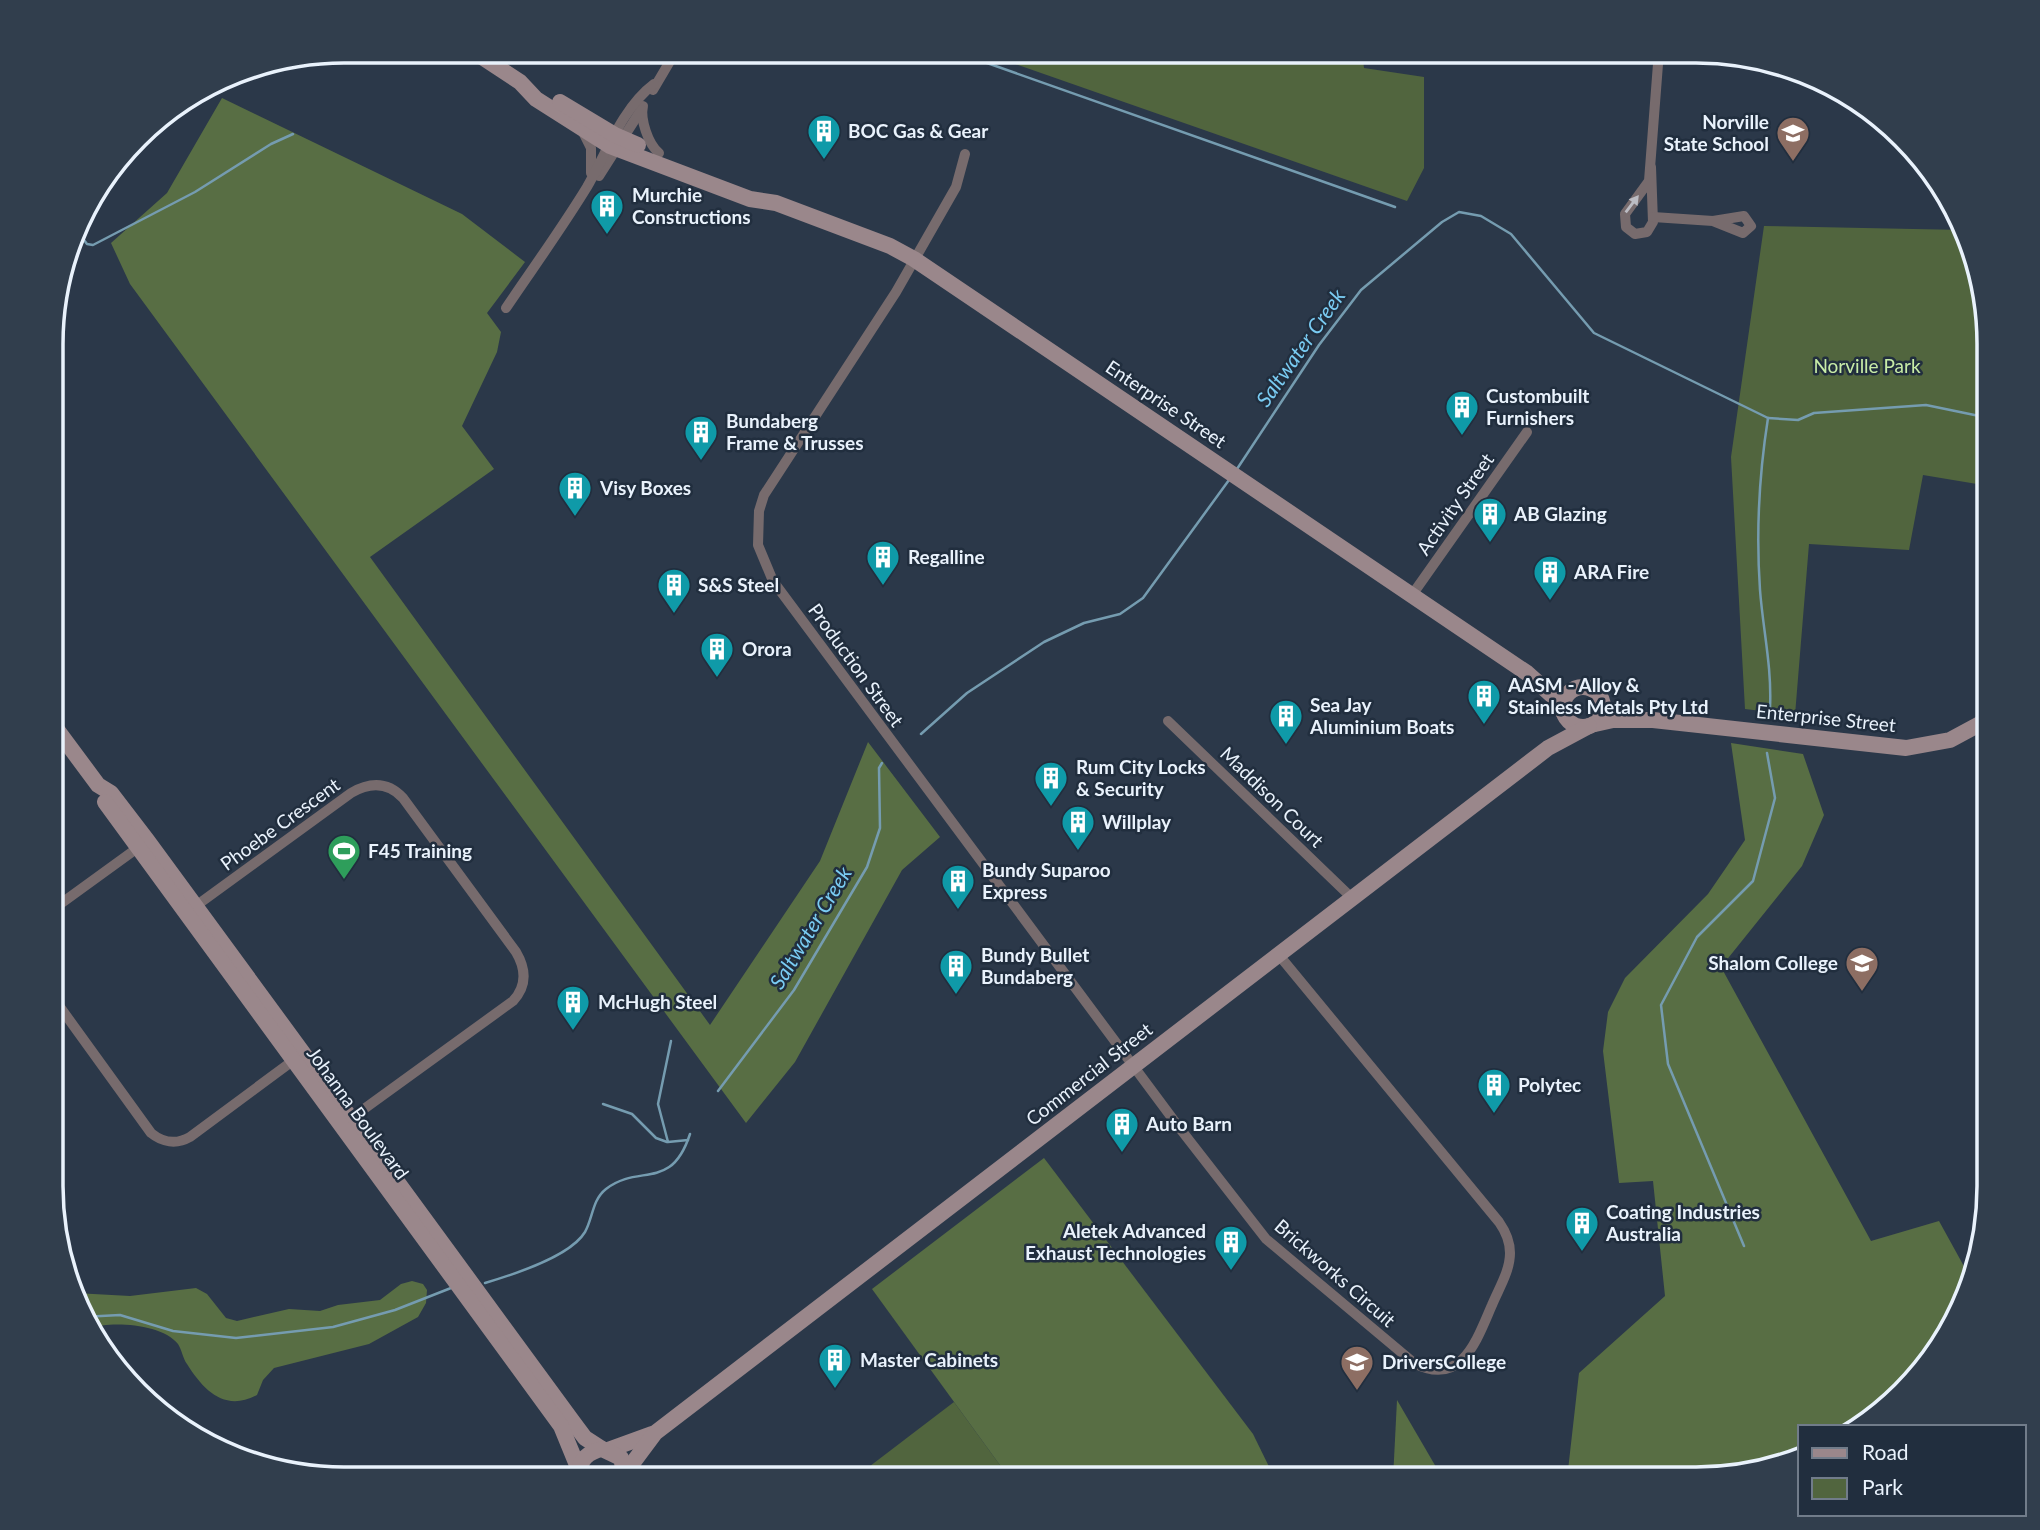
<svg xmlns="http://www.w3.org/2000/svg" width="2040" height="1530" viewBox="0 0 2040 1530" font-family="Lato,sans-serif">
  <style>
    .green { fill: #51653e }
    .forest { fill: #586e44 }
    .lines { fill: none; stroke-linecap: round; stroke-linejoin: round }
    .stream { stroke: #759cb0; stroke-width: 2.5 }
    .street { stroke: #776b6d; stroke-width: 10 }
    .secondary { stroke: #9a878b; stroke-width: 16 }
    .oneway { fill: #bbbcc3 }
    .labels { text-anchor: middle; stroke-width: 5; stroke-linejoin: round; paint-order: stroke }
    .poi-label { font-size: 19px; font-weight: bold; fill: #e9f2fc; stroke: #212e3e; text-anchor: start }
    .park-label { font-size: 19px; fill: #c8eca7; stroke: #212e3e }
    .street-label { font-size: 19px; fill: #e9f2fc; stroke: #212e3e }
    .water-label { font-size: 21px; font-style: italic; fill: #7accf3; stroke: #212e3e }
    .rim { fill: none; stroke: #e9f2fc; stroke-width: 3.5 }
  </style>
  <rect width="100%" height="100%" fill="#2b3849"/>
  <g class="green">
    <polygon points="978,51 1362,51 1364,68 1424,77 1424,168 1407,201"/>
    <polygon points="1764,226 1963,230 1989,343 1989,486 1923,475 1909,550 1809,544 1795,715 1745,709 1731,457"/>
    <polygon points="954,1402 1010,1479 853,1479"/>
  </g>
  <g class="forest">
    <polygon points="222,98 462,214 525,262 487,313 501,332 497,352 462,426 494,469 370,557 710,1025 820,861 868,742 940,837 902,870 795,1062 746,1123 130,284 111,243 167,193"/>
    <polygon points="1731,743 1803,754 1824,815 1802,866 1721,967 1871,1241 1939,1221 1971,1279 1967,1299 1917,1379 1855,1427 1800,1427 1800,1455 1696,1479 1567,1479 1579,1373 1665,1296 1653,1181 1619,1183 1603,1051 1608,1012 1625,978 1708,894 1745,840"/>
    <polygon points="1044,1158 1253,1434 1275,1479 1010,1479 872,1289"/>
    <path d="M412 1281 423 1284 427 1290 426 1303 418 1317 369 1344 274 1368 263 1380 257 1395C225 1412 204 1391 187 1364 183 1359 182 1350 178 1344 162 1324 112 1321 90 1328L81 1316 75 1293 130 1296 196 1288 207 1294 226 1318 237 1321 289 1309 320 1311 338 1305 380 1300 401 1284Z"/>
    <polygon points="1397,1400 1443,1479 1393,1479"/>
  </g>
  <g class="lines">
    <g class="stream">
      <polyline points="953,51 1395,207"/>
      <polyline points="78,232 87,244 93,245 195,192 271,144 293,134"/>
      <path d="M1768 418C1759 475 1756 532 1760 590 1763 630 1772 667 1770 708"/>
      <polyline points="1237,469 1319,345 1361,290 1442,222 1459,212 1481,216 1511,234 1594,333 1768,418 1798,420 1814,413 1926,405 1989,418"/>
      <polyline points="921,734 967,693 1044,642 1084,623 1120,614 1143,598 1229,480"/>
      <polyline points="671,1041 658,1104 668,1142 688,1140"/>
      <polyline points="718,1091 794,990 867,867 880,828 879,768 882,763"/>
      <polyline points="603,1104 632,1114 656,1138 667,1142"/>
      <polyline points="1744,1246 1668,1064 1661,1005 1697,937 1753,881 1775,798 1767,753"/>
      <path d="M485 1283C512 1275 570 1257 585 1232 593 1218 592 1200 606 1189 640 1163 671 1192 690 1134"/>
      <polyline points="82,1317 120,1315 173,1331 236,1338 333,1327 395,1310 451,1288"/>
    </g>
    <g class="street">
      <polyline points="653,90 676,51"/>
      <path d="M643 106C640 119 648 144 659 153"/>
      <polyline points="583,132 591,148 591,173"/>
      <path d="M965 154 956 187 896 292 764 495 759 511 758 545 773 581 1178 1126 1266 1239 1414 1363C1462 1388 1477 1339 1492 1305 1499 1288 1510 1271 1510 1253 1510 1241 1506 1232 1499 1222L1278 954"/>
      <polyline points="1651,167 1653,222 1647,232 1635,234 1626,227 1625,214 1649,181 1659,51"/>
      <polyline points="599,176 641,110"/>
      <polyline points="1653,217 1713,221 1744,216 1751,226 1743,233 1713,221"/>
      <path d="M506 308C533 268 562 228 587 187 606 154 622 108 654 84"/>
      <polyline points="1412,595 1527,432"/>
      <polyline points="1168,721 1352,898"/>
      <path d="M193 908 351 793C370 782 388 782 403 798L516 952C526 969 527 986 513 1001L346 1122"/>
      <polyline points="52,910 143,844"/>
      <path d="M52 996 151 1133C162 1142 176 1145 190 1137L298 1057"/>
    </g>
    <g class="secondary">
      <polyline points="473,51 520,82 536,99 610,146 750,199 776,203 890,246 914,259 1527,673 1556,699 1563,712"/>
      <polyline points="560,102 615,135 638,145"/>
      <circle cx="1583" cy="707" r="20"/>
      <polyline points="52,723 98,785 111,793 147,840 573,1422 585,1438 602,1449"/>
      <polyline points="1595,724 1613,720 1653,720 1906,748 1950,740 1989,719"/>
      <polyline points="105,802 561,1426 579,1470"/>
      <polyline points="608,1450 652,1434"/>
      <polyline points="626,1472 655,1433 1548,748 1589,726"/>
      <path d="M579 1474C579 1460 588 1452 602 1449L621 1458 625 1476"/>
    </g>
  </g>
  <defs><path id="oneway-solid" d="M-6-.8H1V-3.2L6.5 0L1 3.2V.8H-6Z" transform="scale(1.75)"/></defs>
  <use class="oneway" href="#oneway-solid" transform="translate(1632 204) rotate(-53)"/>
  <defs>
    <symbol id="building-pin" viewBox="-11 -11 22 30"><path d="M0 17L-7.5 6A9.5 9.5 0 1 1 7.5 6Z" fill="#0f9aa8" stroke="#212e3e"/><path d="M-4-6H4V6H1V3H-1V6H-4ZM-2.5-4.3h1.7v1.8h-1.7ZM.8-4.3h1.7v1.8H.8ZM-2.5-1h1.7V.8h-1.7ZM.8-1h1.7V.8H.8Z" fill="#fff"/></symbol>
    <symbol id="school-pin" viewBox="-11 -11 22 30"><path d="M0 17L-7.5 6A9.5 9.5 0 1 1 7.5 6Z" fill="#8d6e63" stroke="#212e3e"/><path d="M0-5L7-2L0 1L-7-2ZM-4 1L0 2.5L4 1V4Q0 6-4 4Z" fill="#fff"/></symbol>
    <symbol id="stadium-pin" viewBox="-11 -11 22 30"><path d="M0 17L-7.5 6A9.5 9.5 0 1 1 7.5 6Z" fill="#2e9e5b" stroke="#212e3e"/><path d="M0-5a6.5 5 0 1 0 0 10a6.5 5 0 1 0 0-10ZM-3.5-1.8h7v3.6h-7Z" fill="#fff"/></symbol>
  </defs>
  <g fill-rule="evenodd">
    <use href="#building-pin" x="805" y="112" width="38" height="52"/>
    <use href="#school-pin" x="1774" y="114" width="38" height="52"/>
    <use href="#building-pin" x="588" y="187" width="38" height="52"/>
    <use href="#building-pin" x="1443" y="388" width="38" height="52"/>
    <use href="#building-pin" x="682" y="413" width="38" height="52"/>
    <use href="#building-pin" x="556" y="469" width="38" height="52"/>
    <use href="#building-pin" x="1471" y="495" width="38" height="52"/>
    <use href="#building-pin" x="864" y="538" width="38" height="52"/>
    <use href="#building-pin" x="1531" y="553" width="38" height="52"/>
    <use href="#building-pin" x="655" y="566" width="38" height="52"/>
    <use href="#building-pin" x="698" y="630" width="38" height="52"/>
    <use href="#building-pin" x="1465" y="677" width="38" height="52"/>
    <use href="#building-pin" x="1267" y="697" width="38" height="52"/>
    <use href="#building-pin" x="1032" y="759" width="38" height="52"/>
    <use href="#building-pin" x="1059" y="803" width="38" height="52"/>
    <use href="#stadium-pin" x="325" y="832" width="38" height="52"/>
    <use href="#building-pin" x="939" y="862" width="38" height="52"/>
    <use href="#school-pin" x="1843" y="944" width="38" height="52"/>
    <use href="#building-pin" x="937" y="947" width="38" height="52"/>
    <use href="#building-pin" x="554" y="983" width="38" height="52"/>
    <use href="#building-pin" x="1475" y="1066" width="38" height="52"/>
    <use href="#building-pin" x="1103" y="1105" width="38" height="52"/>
    <use href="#building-pin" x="1563" y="1204" width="38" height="52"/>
    <use href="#building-pin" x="1212" y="1223" width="38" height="52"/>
    <use href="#building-pin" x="816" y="1341" width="38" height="52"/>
    <use href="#school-pin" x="1338" y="1343" width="38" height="52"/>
  </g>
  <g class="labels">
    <g class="poi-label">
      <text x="1769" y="129" text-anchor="end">Norville<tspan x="1769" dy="22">State School</tspan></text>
      <text x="848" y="138">BOC Gas &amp; Gear</text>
      <text x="632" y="202">Murchie<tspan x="632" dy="22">Constructions</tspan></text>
      <text x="1486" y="403">Custombuilt<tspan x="1486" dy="22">Furnishers</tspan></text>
      <text x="726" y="428">Bundaberg<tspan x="726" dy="22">Frame &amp; Trusses</tspan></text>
      <text x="600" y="495">Visy Boxes</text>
      <text x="1514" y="521">AB Glazing</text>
      <text x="908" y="564">Regalline</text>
      <text x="1574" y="579">ARA Fire</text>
      <text x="698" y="592">S&amp;S Steel</text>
      <text x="742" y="656">Orora</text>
      <text x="1508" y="692">AASM - Alloy &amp;<tspan x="1508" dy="22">Stainless Metals Pty Ltd</tspan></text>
      <text x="1310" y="712">Sea Jay<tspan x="1310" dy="22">Aluminium Boats</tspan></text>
      <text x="1076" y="774">Rum City Locks<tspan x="1076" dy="22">&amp; Security</tspan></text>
      <text x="1102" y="829">Willplay</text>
      <text x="368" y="858">F45 Training</text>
      <text x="982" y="877">Bundy Suparoo<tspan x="982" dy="22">Express</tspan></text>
      <text x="981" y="962">Bundy Bullet<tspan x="981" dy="22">Bundaberg</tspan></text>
      <text x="1838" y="970" text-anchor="end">Shalom College</text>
      <text x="598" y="1009">McHugh Steel</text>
      <text x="1518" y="1092">Polytec</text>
      <text x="1146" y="1131">Auto Barn</text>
      <text x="1606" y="1219">Coating Industries<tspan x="1606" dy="22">Australia</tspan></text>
      <text x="1206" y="1238" text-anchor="end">Aletek Advanced<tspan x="1206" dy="22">Exhaust Technologies</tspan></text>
      <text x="860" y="1367">Master Cabinets</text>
      <text x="1382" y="1369">DriversCollege</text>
    </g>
    <g class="park-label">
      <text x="1867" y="373">Norville Park</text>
    </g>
    <g class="street-label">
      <text transform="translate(1166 404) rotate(34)" y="7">Enterprise Street</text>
      <text transform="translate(1455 504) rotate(-55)" y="7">Activity Street</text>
      <text transform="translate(856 665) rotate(54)" y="7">Production Street</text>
      <text transform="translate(1826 718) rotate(6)" y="7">Enterprise Street</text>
      <text transform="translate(1272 797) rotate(44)" y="7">Maddison Court</text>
      <text transform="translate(280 824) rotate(-36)" y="7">Phoebe Crescent</text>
      <text transform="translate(1089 1074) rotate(-38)" y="7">Commercial Street</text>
      <text transform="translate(358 1113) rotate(54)" y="7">Johanna Boulevard</text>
      <text transform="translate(1335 1273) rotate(41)" y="7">Brickworks Circuit</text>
    </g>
    <g class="water-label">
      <text transform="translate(1301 348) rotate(-55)" y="7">Saltwater Creek</text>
      <text transform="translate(811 928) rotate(-59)" y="7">Saltwater Creek</text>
    </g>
  </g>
  <path d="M0 0H2040V1530H0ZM344 63H1696A281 281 0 0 1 1977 344V1186A281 281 0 0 1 1696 1467H344A281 281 0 0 1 63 1186V344A281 281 0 0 1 344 63Z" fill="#313e4d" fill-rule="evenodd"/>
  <path class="rim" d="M344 63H1696A281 281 0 0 1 1977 344V1186A281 281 0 0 1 1696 1467H344A281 281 0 0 1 63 1186V344A281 281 0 0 1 344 63Z"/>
  <rect x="1798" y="1425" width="228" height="91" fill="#212e3e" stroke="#717c8a" stroke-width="2"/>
  <rect x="1812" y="1448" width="35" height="10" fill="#9a878b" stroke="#717c8a" stroke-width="2"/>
  <text x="1862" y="1460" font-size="21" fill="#e9f2fc">Road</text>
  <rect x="1812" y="1478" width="35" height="21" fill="#51653e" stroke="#717c8a" stroke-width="2"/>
  <text x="1862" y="1495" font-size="21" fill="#e9f2fc">Park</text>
</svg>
